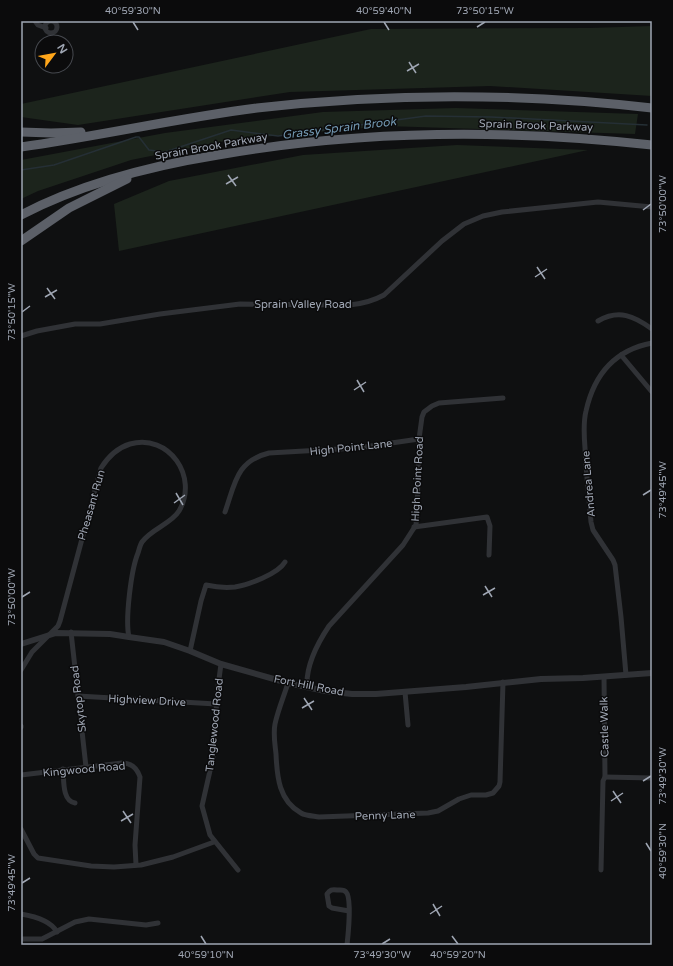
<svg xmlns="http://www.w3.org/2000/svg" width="673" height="966" viewBox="0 0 673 966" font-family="'Varela Round',sans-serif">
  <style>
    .green { fill: #1c241c }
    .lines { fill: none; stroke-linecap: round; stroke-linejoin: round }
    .stream { stroke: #252f35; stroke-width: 1.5 }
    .minor { stroke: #303236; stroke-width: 5 }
    .tertiary { stroke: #303236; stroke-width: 6 }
    .motorway { stroke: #5c6068; stroke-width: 9 }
    .ticks { fill: none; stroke: #9fa6b3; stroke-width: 1.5 }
    .labels { text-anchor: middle; stroke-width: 3; stroke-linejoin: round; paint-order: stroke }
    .street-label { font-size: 11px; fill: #9fa6b3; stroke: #0b0b0c }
    .water-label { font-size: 12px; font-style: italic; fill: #7398b2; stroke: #0b0b0c }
    .neatline { fill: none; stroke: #9fa6b3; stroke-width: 1.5 }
    .ticks-label { font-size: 10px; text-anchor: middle; fill: #9fa6b3 }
  </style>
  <rect width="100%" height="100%" fill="#0f1011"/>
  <g class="green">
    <polygon points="652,26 652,96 490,86 290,92 78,125 21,117 21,104 371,29 590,28"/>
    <polygon points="456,108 638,114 635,134 386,126 230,140 131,160 38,191 21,199 21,160 165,133 323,112"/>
    <polygon points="457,145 588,150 119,251 114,204 169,181 303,155"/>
  </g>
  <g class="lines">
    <polyline class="stream" points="21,170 54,165 136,137 139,137 149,150 165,152 231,130 278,136 426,116 491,117 647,125"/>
    <g class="minor">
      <polyline points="35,21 38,25 46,28"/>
      <circle cx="51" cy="27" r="6"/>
      <path d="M598 321C619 309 634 316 652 329"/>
      <path d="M21 336 37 331 75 324H100L160 314 240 304 349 305C362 304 373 301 384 295L442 241 464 224 483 216 502 212 598 202 652 207"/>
      <polyline points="621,355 652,392"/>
      <path d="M225 512C235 484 236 461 269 453L357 448 419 439"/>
      <polyline points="414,527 487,517 490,526 489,555"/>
      <polyline points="71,632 86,767"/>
      <path d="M190 651 201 601 206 585C215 587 225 588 235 587 248 585 278 574 285 562"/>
      <polyline points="221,664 217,694 214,753 202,806 210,835 238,870"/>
      <path d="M21 670 32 652 58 626 60 621 101 468C108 457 117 448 130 444 169 433 199 477 179 511 171 524 151 529 142 542 140 545 139 550 138 553 131 570 125 620 129 637"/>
      <path d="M626 675 621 617 615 565 613 560 593 530 591 522C589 497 586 473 585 448 584 436 583 423 586 411 594 375 615 350 652 343"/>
      <path d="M288 683C284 696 278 710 275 724 273 734 275 744 276 754 277 777 279 801 301 813 306 816 314 816 319 817L428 813 438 811 459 799 471 795H486L493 793 499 786 500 782 503 682"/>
      <path d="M307 686C306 665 317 644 329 626L403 545 412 531 416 525 417 512 419 439 422 417 424 412 432 406 439 403 503 398"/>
      <polyline points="405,692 408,725"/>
      <polyline points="78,696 216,704"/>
      <polyline points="21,726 21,727"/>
      <path d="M63 769C64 780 62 801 75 803"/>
      <path d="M21 775 122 763C131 763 137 768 140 777L135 845 136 865"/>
      <polyline points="605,777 652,778"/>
      <polyline points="21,829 34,854 38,858 91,866 114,867 141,865 173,857 214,842"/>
      <polyline points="601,870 603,781 605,777 604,677"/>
      <path d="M21 914C33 916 51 921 57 932"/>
      <polyline points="21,939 42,939 75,922 89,919 146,925 158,923"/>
      <path d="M347 945C348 936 352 898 346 892 344 889 340 890 337 890 332 889 330 890 327 894L329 906 332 908 349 911"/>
    </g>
    <polyline class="tertiary" points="21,644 56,633 110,634 129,637 164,642 190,651 221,664 288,683 325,691 352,694 376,694 466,687 541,679 583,678 652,673"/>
    <g class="motorway">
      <polyline points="21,132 51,133 81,132"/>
      <path d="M21 147C100 136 178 118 257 108 388 93 521 93 652 108"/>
      <path d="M21 215C82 183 150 166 218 155 361 130 508 129 652 145"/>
      <polyline points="21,241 69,208 127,179"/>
    </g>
  </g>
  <path class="ticks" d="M133 22 138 30M384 22 389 30M477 27 485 22M409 62 416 73M407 71 419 64M228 175 236 186M226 184 238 177M643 210 651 204M537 267 545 279M535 277 547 269M47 288 55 299M45 297 57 290M22 312 30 306M357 380 364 392M354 390 366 382M176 493 183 505M643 495 651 490M174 503 185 495M485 586 492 597M483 595 495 588M22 597 30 592M304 698 312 710M302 708 314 701M643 781 651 776M613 791 621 803M611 801 623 793M123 811 131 823M121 821 133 814M646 843 651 851M22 883 30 878M433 904 440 916M430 914 442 906M201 936 206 944M452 936 458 944M382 944 390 939"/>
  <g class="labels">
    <g class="street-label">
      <text transform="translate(536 125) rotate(2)" y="4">Sprain Brook Parkway</text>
      <text transform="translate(211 146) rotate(-10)" y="4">Sprain Brook Parkway</text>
      <text x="303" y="308">Sprain Valley Road</text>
      <text transform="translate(351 447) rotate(-6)" y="4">High Point Lane</text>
      <text transform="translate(417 479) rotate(-87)" y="4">High Point Road</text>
      <text transform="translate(588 484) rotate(-95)" y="4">Andrea Lane</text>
      <text transform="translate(91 505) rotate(-74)" y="4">Pheasant Run</text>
      <text transform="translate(309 685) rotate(11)" y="4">Fort Hill Road</text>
      <text transform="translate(78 699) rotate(-97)" y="4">Skytop Road</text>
      <text transform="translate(147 700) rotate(3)" y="4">Highview Drive</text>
      <text transform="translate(214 725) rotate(-84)" y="4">Tanglewood Road</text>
      <text transform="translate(604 727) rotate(-91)" y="4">Castle Walk</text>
      <text transform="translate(84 769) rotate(-5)" y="4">Kingwood Road</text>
      <text transform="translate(385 815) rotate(-2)" y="4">Penny Lane</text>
    </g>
    <g class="water-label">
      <text transform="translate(339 128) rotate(-7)" y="4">Grassy Sprain Brook</text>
    </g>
  </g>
  <rect width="673" height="966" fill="none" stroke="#0b0b0c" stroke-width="44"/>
  <g transform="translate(54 54) rotate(58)"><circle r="19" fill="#0b0b0c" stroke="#46494f"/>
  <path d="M0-3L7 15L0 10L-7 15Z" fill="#ffa61a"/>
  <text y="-6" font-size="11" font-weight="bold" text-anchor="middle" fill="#9fa6b3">N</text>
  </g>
  <rect x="22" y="22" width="629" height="922" class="neatline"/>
  <g class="ticks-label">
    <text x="133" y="14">40°59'30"N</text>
    <text x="384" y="14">40°59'40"N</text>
    <text x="485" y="14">73°50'15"W</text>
    <text transform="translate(662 204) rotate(-90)" y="4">73°50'00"W</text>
    <text transform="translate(11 312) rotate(-90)" y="4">73°50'15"W</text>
    <text transform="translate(662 490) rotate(-90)" y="4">73°49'45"W</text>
    <text transform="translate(11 597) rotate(-90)" y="4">73°50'00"W</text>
    <text transform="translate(662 776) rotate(-90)" y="4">73°49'30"W</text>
    <text transform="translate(662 851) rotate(-90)" y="4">40°59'30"N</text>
    <text transform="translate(11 883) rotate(-90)" y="4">73°49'45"W</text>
    <text x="206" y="958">40°59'10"N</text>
    <text x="382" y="958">73°49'30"W</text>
    <text x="458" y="958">40°59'20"N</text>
  </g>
</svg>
